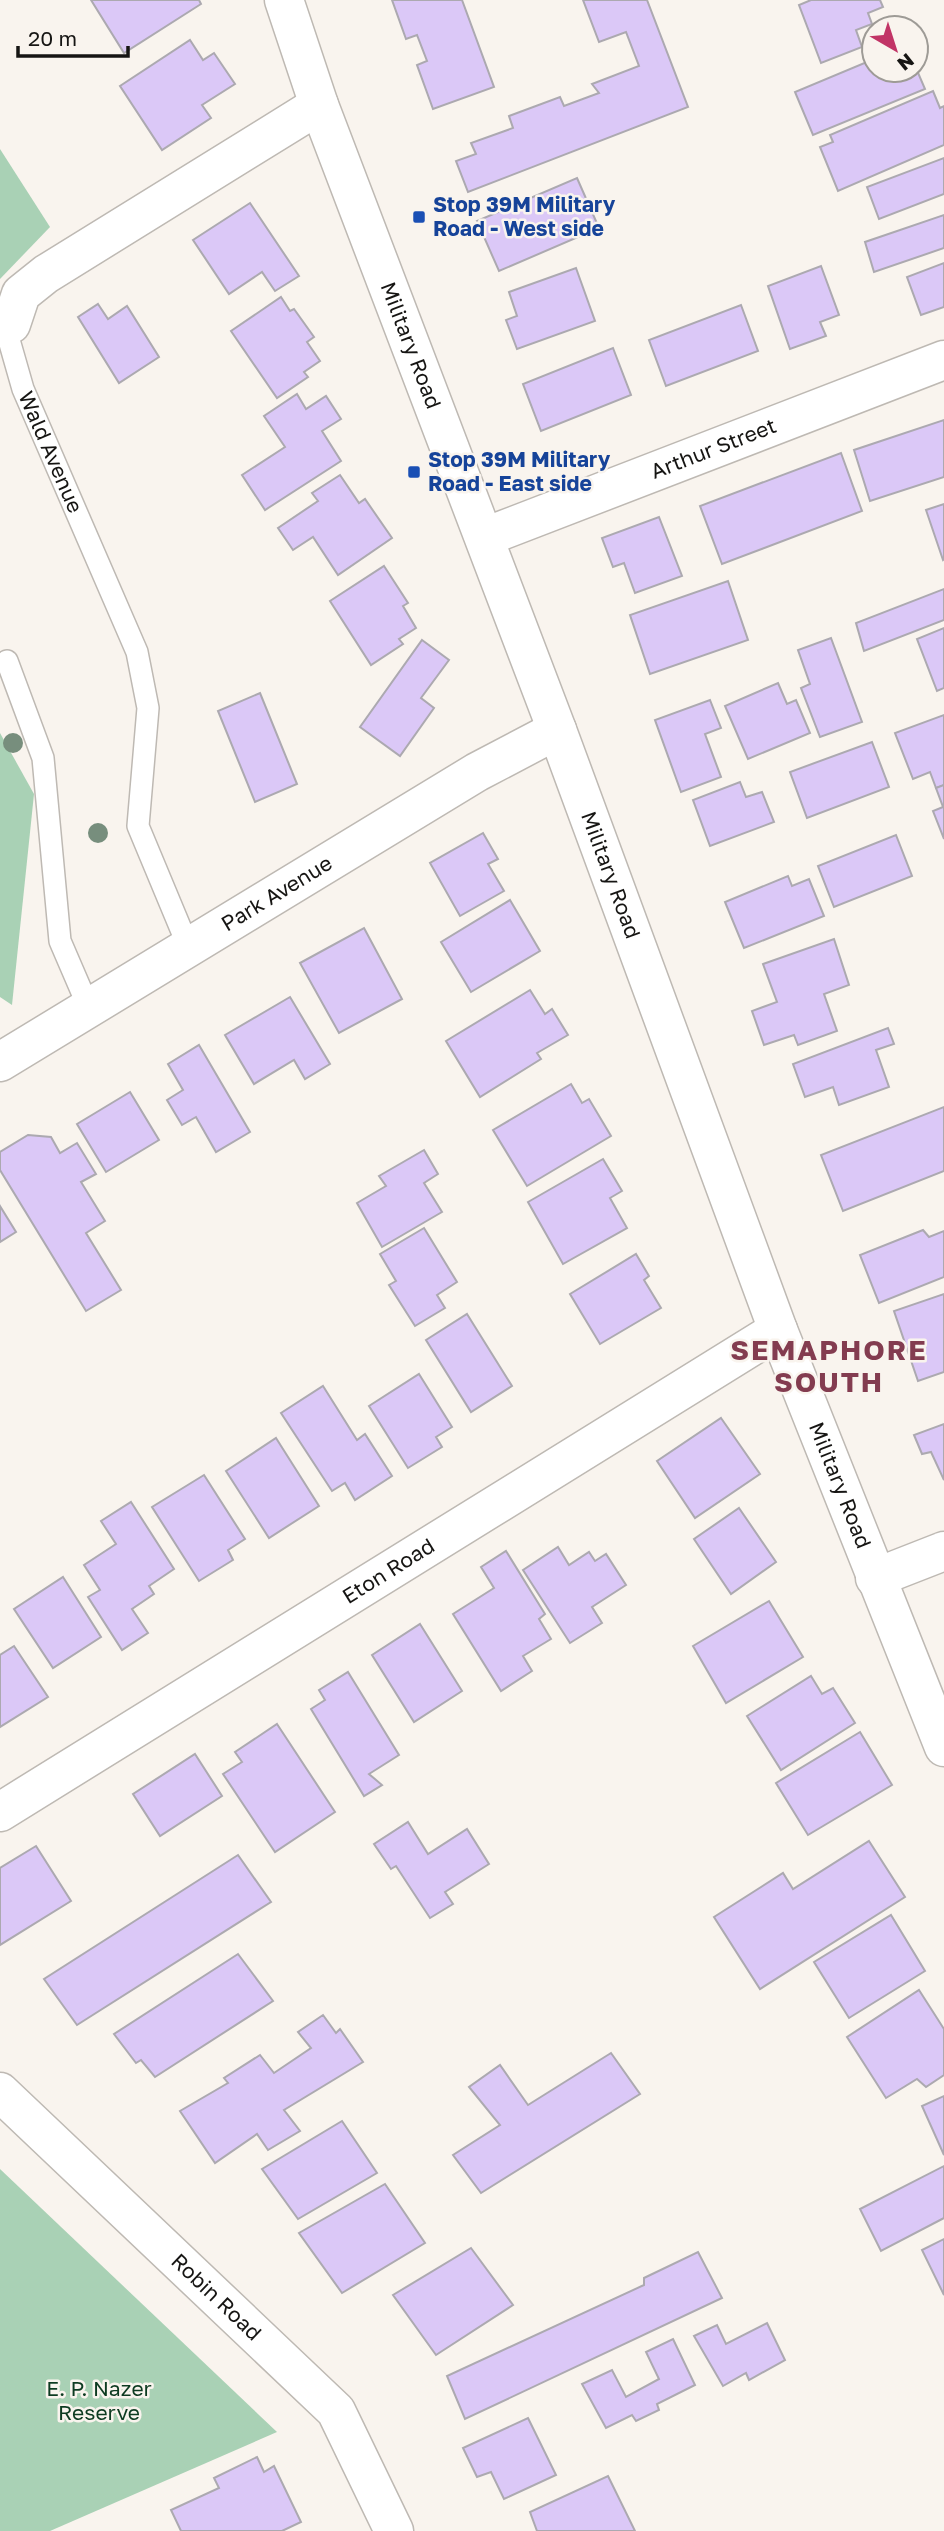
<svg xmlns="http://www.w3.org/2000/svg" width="944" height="2531" viewBox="0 0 944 2531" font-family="'Golos Text',sans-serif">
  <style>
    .green { fill: #a9d1b5 }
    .building { fill: #dbc8f7; stroke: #aca9b0; stroke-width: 2 }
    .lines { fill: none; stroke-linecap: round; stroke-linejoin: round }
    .lane-casing { stroke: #beb9b3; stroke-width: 24 }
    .street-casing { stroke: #beb9b3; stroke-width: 41 }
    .secondary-casing { stroke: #beb9b3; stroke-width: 41 }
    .lane { stroke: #fff; stroke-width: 21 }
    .street { stroke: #fff; stroke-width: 38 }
    .secondary { stroke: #fff; stroke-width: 38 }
    .tree { fill: #778e7d }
    .transit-dot { fill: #1a4fb4; stroke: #f9f4ee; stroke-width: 2.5 }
    .labels { text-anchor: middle; stroke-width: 5; stroke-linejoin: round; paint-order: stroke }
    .transit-label { font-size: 21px; font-weight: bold; fill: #164399; stroke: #f9f4ee; text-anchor: start }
    .street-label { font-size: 21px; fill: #161513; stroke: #f9f4ee }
    .park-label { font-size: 21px; fill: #0d3b21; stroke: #f9f4ee }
    .district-label { font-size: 28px; font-weight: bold; letter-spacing: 2px; fill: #833c50; stroke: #f9f4ee }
  </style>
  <rect width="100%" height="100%" fill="#f9f4ee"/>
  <g class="green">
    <polygon points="0,149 50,227 0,279"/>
    <polygon points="0,733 34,794 12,1005 0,997"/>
    <polygon points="0,2169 277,2432 50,2531 0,2531"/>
  </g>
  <g class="building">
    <polygon points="91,0 199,0 201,4 124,53"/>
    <polygon points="392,0 462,0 494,87 433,109 417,65 427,61 417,35 406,39"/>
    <polygon points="583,0 647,0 688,107 468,192 456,161 476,154 471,143 513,128 509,116 560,97 564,106 599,93 592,84 639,66 626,32 599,42"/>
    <polygon points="811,0 880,0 883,7 868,13 872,24 856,30 862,47 821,63 799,5"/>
    <polygon points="190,40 203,60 214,53 235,84 202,105 211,118 162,150 120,86"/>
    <polygon points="874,59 874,70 916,68 925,89 813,135 795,92"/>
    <polygon points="933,91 940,108 944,106 944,145 838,191 820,147 833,142 830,135"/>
    <polygon points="944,158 944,194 879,219 867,187"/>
    <polygon points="577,178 599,228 499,271 477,221"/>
    <polygon points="250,203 299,276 275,291 262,272 229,294 193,240"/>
    <polygon points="944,215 944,248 874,272 865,242"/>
    <polygon points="944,263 944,307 921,315 907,277"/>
    <polygon points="821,266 839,315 820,322 826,336 790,349 768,286"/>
    <polygon points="576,268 595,321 517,349 506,320 517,316 509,292"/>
    <polygon points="281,297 290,311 294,309 314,337 307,342 320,361 304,372 308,377 277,398 231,331"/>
    <polygon points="98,304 108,319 127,306 159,357 119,383 78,317"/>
    <polygon points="741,305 758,351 666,386 649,340"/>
    <polygon points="613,348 631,395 541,431 523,384"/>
    <polygon points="297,394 306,409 326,396 341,419 322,431 341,461 265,510 242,475 285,447 264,416"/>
    <polygon points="944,420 944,477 870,501 854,450"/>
    <polygon points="841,453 862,511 722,564 700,506"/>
    <polygon points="340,475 359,503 365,499 392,538 338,575 313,537 293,550 278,528 318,501 312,493"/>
    <polygon points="944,504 944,559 943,560 926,510"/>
    <polygon points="659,517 682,576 635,593 624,563 613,567 602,538"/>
    <polygon points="384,566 408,603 403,606 416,628 399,639 403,644 371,665 330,601"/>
    <polygon points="728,581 748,640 650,674 630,615"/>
    <polygon points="944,589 944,620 864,651 856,623"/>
    <polygon points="944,628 944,688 937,691 917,639"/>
    <polygon points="831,638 862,722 820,737 801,688 810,684 798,650"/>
    <polygon points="422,640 449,660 421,698 434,708 400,756 360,727"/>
    <polygon points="778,683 787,704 796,700 810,733 748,759 725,706"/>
    <polygon points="260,693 297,784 255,802 218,711"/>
    <polygon points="710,700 721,728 705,734 721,777 681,792 655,720"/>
    <polygon points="944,715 944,785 936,788 930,772 913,779 895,733"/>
    <polygon points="872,742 889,787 807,818 790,772"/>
    <polygon points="740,782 746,797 762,792 774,822 710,846 693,800"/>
    <polygon points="944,785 944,839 933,811 943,807 936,788"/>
    <polygon points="483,833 498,859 488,864 504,891 460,916 430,863"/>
    <polygon points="896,835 912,876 834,907 818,866"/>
    <polygon points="788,876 792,886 809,879 824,916 744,948 725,902"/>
    <polygon points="510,900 540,951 471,992 441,942"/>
    <polygon points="364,928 402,999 339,1033 300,963"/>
    <polygon points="834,939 849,985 824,994 837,1031 798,1045 794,1035 764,1045 752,1011 777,1002 763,964"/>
    <polygon points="530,990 545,1014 552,1009 568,1035 537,1053 541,1059 480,1097 446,1041"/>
    <polygon points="290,997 330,1064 305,1079 294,1060 254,1084 225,1035"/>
    <polygon points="888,1028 894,1044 876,1050 889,1087 839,1105 833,1087 805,1097 793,1064"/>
    <polygon points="199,1045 250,1132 216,1152 196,1117 182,1125 167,1100 183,1090 168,1064"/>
    <polygon points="571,1084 582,1103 589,1099 611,1136 527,1186 493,1130"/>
    <polygon points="130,1092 159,1140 106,1172 77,1124"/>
    <polygon points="944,1107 944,1171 843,1211 821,1155"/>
    <polygon points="28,1135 51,1137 60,1153 77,1143 96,1174 81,1182 105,1221 86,1233 121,1290 86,1311 0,1170 0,1152"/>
    <polygon points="424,1150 438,1174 424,1183 442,1212 382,1247 357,1203 386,1186 379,1176"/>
    <polygon points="603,1159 622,1191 610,1198 627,1228 563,1264 528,1202"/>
    <polygon points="0,1206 16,1232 0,1242"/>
    <polygon points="424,1228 457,1282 437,1295 445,1308 415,1326 389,1285 396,1281 380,1254"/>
    <polygon points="923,1230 929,1237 944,1231 944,1277 879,1303 860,1255"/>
    <polygon points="636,1254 649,1276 644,1280 661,1308 600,1344 570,1294"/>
    <polygon points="944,1294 944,1372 918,1381 894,1311"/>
    <polygon points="467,1314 512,1386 471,1412 426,1340"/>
    <polygon points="419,1374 452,1427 436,1437 442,1447 408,1468 369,1406"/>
    <polygon points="323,1386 357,1440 365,1434 392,1476 355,1500 345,1483 332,1491 281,1413"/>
    <polygon points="721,1418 760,1474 695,1518 657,1461"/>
    <polygon points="944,1424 944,1480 931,1452 922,1454 914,1435"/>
    <polygon points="276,1438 319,1506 269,1538 226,1471"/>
    <polygon points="204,1475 245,1539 228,1550 233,1560 199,1581 152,1507"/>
    <polygon points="131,1502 174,1569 149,1586 154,1594 132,1609 148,1633 122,1650 88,1597 100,1590 84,1565 116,1544 101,1521"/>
    <polygon points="739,1508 776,1562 731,1594 694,1539"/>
    <polygon points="558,1547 569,1565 589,1552 595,1561 606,1554 626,1585 592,1607 602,1623 570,1643 523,1570"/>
    <polygon points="506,1551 545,1614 539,1619 551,1639 523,1656 532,1671 501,1691 453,1614 494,1588 481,1567"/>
    <polygon points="63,1577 101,1637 53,1668 14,1609"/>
    <polygon points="769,1601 803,1657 726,1703 693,1646"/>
    <polygon points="420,1624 462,1691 414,1722 372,1655"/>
    <polygon points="14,1646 48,1697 0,1727 0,1655"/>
    <polygon points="348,1672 399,1755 369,1774 382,1785 364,1796 311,1709 325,1700 319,1690"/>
    <polygon points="811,1676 822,1694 833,1688 855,1723 781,1770 747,1716"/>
    <polygon points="277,1724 335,1812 275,1852 223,1774 242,1762 235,1752"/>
    <polygon points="860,1732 892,1785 808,1835 776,1783"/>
    <polygon points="195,1754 222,1796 160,1836 133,1794"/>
    <polygon points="408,1822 428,1854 467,1829 489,1864 445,1892 453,1904 430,1918 396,1866 391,1869 374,1844"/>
    <polygon points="869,1841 905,1897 760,1989 714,1917 783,1873 793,1889"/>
    <polygon points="36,1846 71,1901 0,1945 0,1868"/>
    <polygon points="238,1855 271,1902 77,2025 44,1979"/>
    <polygon points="891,1915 925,1971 849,2018 814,1962"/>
    <polygon points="238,1954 273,2001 155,2077 141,2060 136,2063 114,2034"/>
    <polygon points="919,1990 944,2029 944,2075 926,2087 917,2079 886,2098 847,2037"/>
    <polygon points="323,2015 336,2033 340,2029 363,2062 284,2110 300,2131 268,2150 257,2134 215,2163 180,2111 228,2083 224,2078 260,2055 274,2073 311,2048 298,2032"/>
    <polygon points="611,2053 640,2094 481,2193 453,2155 500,2125 469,2087 500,2065 528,2105"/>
    <polygon points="944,2096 944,2155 922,2106"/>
    <polygon points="342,2121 377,2173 298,2219 262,2169"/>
    <polygon points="944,2166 944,2218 881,2251 860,2209"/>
    <polygon points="385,2184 425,2243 342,2293 299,2233"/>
    <polygon points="944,2239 944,2295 922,2250"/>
    <polygon points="471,2248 513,2305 436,2355 393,2295"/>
    <polygon points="698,2252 722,2298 465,2419 447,2376 644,2285 644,2278"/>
    <polygon points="767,2323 785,2360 749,2380 746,2373 723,2386 694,2336 717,2325 726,2344"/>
    <polygon points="673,2339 695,2385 657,2404 659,2410 636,2421 632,2415 606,2428 582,2384 612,2370 626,2397 659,2379 646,2352"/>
    <polygon points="528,2418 556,2475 504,2499 491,2472 477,2477 463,2448"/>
    <polygon points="257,2457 264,2472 274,2466 301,2522 282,2531 181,2531 171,2510 219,2488 214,2478"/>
    <polygon points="608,2476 635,2531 537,2531 530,2512"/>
  </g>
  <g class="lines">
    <defs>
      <g id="lane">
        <path id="s1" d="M11 324 9 340 23 389 137 652 148 708 138 826 188 946"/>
        <polyline points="7,661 43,758 60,941 88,1006"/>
      </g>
      <g id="street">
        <polyline points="11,324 21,294 46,274 319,105"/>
        <path id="s2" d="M485 537 944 360"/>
        <path id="s3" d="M0 1062 477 772 557 730"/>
        <polyline points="875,1578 944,1551"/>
        <path id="s4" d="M0 1812 778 1330"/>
        <path id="s5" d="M0 2092 336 2411 394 2531"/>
      </g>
      <g id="secondary">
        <path id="s6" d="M284 0 319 105 557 730 778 1330 944 1747"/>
      </g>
    </defs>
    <use href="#lane" class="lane-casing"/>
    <use href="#street" class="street-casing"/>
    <use href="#secondary" class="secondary-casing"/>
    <use href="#lane" class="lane"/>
    <use href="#street" class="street"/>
    <use href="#secondary" class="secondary"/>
  </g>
  <g class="tree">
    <circle cx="13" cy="743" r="10"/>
    <circle cx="98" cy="833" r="10"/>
  </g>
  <g class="transit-dot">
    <rect x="412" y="210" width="14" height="14" rx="3.5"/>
    <rect x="407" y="465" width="14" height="14" rx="3.5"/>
  </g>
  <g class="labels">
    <g class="transit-label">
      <text x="433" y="212">Stop 39M Military<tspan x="433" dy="24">Road - West side</tspan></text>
      <text x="428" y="467">Stop 39M Military<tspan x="428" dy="24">Road - East side</tspan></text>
    </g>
    <g class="street-label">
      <text dy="7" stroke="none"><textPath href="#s6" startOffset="368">Military Road</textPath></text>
      <text dy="7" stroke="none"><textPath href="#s2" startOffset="245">Arthur Street</textPath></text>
      <text dy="7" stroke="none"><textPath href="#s1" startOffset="136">Wald Avenue</textPath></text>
      <text dy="7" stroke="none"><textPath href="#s6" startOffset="934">Military Road</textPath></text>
      <text dy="7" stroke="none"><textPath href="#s3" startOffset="324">Park Avenue</textPath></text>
      <text dy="7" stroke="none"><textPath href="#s6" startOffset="1586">Military Road</textPath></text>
      <text dy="7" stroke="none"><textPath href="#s4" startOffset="457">Eton Road</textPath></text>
      <text dy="7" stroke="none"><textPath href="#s5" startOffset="298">Robin Road</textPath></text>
    </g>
    <g class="park-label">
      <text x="99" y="2396">E. P. Nazer<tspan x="99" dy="24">Reserve</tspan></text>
    </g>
    <g class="district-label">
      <text x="829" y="1360">SEMAPHORE<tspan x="829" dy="32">SOUTH</tspan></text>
    </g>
  </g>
  <g transform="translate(895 49) rotate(141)"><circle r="33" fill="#f9f4ee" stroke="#9e9b96" stroke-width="2"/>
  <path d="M0-5L12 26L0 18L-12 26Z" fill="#c13466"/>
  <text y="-10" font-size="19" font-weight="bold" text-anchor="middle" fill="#161513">N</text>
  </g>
  <path d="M18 46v10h110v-10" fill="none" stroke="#161513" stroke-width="3.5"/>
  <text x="28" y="46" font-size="21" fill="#161513" stroke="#f9f4ee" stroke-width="5" paint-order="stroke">20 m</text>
</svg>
